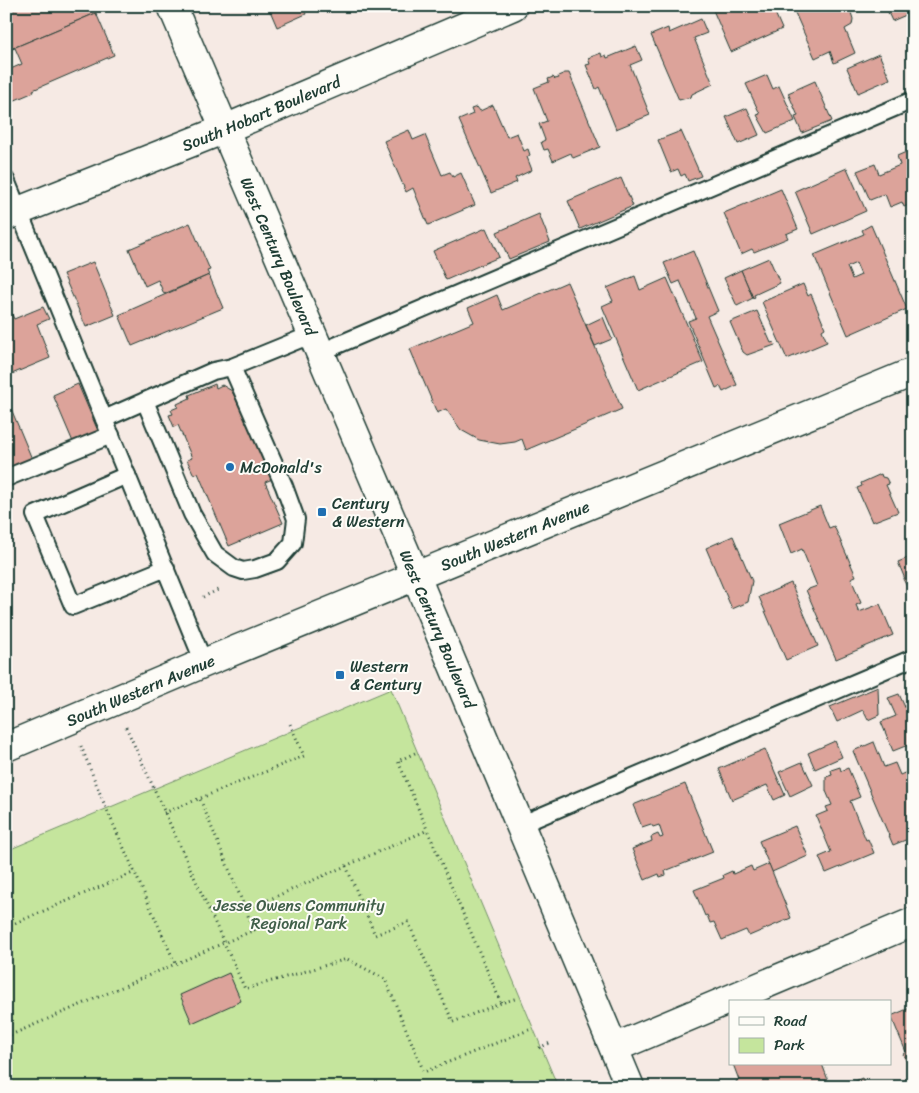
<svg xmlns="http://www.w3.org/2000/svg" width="919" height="1093" viewBox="0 0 919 1093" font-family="Sriracha,sans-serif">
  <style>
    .green { fill: #c5e59d; stroke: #729168 }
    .building { fill: #dca39a; stroke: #1f3d34; fill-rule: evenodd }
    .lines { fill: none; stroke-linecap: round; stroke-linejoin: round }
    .lane-casing { stroke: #1f3d34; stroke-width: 20 }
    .street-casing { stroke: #1f3d34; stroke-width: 31 }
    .secondary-casing { stroke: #1f3d34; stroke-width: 31 }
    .primary-casing { stroke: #1f3d34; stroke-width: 31 }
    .path { stroke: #1f3d34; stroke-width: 3; stroke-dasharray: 1 4; stroke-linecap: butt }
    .lane { stroke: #fdfcf7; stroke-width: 16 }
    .street { stroke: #fdfcf7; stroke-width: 28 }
    .secondary { stroke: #fdfcf7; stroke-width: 28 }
    .primary { stroke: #fdfcf7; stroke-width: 28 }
    .poi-dot { fill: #1f6fb2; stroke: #fdfcf7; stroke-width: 2 }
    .labels { text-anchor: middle; stroke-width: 4; stroke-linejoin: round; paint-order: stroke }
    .street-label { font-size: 16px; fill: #1f3d34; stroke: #fdfcf7 }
    .poi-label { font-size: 16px; fill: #1f3d34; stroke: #fdfcf7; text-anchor: start }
    .park-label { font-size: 16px; fill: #405f49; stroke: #fdfcf7 }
  </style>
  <rect width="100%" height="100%" fill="#f6eae4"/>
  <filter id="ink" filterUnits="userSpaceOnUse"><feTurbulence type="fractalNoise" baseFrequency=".02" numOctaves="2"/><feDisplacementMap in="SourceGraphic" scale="10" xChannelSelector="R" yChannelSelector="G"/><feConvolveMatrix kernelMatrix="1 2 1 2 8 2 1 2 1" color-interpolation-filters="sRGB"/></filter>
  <g filter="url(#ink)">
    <polygon class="green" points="391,689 558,1087 6,1087 6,851"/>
    <g class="building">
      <polygon points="6,6 22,6 6,13"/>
      <polygon points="22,6 93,6 96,13 6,51 6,13"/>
      <polygon points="268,6 305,6 303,7 306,14 277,27"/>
      <polygon points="720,6 736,6 738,11 750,6 772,6 782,29 731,52 713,10"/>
      <polygon points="792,6 849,6 853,19 852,25 845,29 855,53 834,63 830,51 815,58"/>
      <polygon points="868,6 880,6 870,10"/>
      <polygon points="885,6 913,6 913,12 892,21"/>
      <polygon points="96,13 114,55 33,90 34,92 6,104 6,71 22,64 15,48 6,51"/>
      <polygon points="701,19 707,33 694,38 713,84 692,94 691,97 679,100 651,35 668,28 669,33"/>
      <polygon points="636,46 642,60 630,65 650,115 616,129 599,87 596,89 586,65 590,64 588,58 601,53 602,57 606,55 607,58"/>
      <polygon points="879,54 890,79 858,93 847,68"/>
      <polygon points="565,73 569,73 600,147 573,158 571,153 553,161 548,149 544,150 541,142 545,140 539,124 547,121 534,88 549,82 548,79 553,77 555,79 559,78 558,76"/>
      <polygon points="767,75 773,89 779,86 795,121 767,133 757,115 760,114 746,84"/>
      <polygon points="815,81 832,121 802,133 795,117 798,116 788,93"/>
      <polygon points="493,105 507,137 517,133 524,151 528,149 530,155 527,157 532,170 515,178 517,182 491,193 459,120 473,114 471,109 477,107 480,111"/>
      <polygon points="747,108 759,135 738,144 726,117"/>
      <polygon points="409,130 413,140 425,135 442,175 450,172 453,177 461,173 475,205 428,225 413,188 406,192 384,141"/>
      <polygon points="681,131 701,176 688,181 685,174 681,176 678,169 671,172 658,140"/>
      <polygon points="913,149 913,203 904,207 902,202 890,207 885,194 870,200 857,171 875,164 879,174 900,165 897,156"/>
      <polygon points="847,168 866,211 813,234 795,191"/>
      <polygon points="621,178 633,206 580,229 568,201"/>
      <polygon points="781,189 798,229 786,234 788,238 754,252 752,249 741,254 724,213"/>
      <polygon points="539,214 550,242 509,259 497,232"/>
      <polygon points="190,223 210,270 207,271 209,275 164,294 158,280 145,286 129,249"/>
      <path d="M871 225 907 309 848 335 814 255 864 234 862 230ZM856 263 861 275 852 279 847 267Z"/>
      <polygon points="486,228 499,257 446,280 433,251"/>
      <polygon points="693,251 718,311 707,316 737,385 723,392 720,386 716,388 688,321 696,318 680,281 673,284 664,263"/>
      <polygon points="769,258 780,283 754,295 755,297 753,298 741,270"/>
      <polygon points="93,262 115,315 86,327 63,274"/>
      <polygon points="741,270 753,298 737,306 724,278"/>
      <polygon points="209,275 223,308 132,346 119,315"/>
      <polygon points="635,276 640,290 667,278 703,362 638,390 602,306 613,301 607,288"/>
      <polygon points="567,282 622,409 526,450 522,439 515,442 500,444 479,440 461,430 446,409 437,413 410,349 474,322 468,308 497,295 503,310"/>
      <polygon points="803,284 808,296 811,294 825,328 822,330 827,342 787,359 762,302"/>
      <polygon points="8,306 14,319 43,307 49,319 37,324 50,358 7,376 6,307"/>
      <polygon points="757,311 771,343 774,342 775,345 747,355 743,352 730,322"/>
      <polygon points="603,317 612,339 595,346 586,325"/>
      <polygon points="78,384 98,431 73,442 53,395"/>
      <polygon points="215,384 216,388 222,385 232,391 242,412 246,410 275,478 265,482 283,523 229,546 198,473 194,475 187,460 192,458 178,425 174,427 169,415 173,414 171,410 178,407 177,404 190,398 189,395"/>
      <polygon points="7,399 32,459 9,469 6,463"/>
      <polygon points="881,474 882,477 886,478 889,484 886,485 898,512 872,522 857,488 862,486 861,483"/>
      <polygon points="820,506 829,528 834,526 856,576 851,578 861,603 856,605 859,612 880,604 893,635 836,659 806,590 817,586 802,549 791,554 779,523"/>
      <polygon points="733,536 752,581 748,602 732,609 706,548"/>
      <polygon points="913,554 913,598 903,579 905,579 898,562 910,557 910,555"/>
      <polygon points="791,583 818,646 786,660 759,597"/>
      <polygon points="878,687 879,715 868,720 863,710 837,722 830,707"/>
      <polygon points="899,694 913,725 913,743 893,751 881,722 896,716 888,698"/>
      <polygon points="835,741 842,757 815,769 808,753"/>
      <polygon points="874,742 884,767 895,763 900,775 909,771 910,774 913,773 913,837 893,845 853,751"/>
      <polygon points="765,749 785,795 774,800 767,785 732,800 719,769"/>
      <polygon points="802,762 813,785 790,796 779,772"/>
      <polygon points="840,767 841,771 848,768 860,797 850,801 866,840 868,839 874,853 826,873 819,857 831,852 816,816 828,811 826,807 832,805 826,791 826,777 832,775 831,770"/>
      <polygon points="685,784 713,852 665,871 666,875 660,877 659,874 645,880 632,849 652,841 651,837 658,834 660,838 663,837 659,825 653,827 651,824 642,827 633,805"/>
      <polygon points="795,826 808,856 772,872 759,841"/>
      <polygon points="769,864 791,918 749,936 746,930 722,940 714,922 710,923 707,915 705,916 694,890 724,878 723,875 732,871 733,874 751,866 753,871"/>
      <polygon points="229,973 241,1001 192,1023 180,995"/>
      <polygon points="912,1007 913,1008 913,1075 903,1054 906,1052 891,1016"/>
      <polygon points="733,1064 822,1064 828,1080 813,1087 738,1087 736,1081 739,1080"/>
      <polygon points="862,1078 866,1087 842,1087"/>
    </g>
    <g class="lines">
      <defs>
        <g id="lane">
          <polyline points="6,180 204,663"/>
          <polyline points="321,352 913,100"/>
          <polyline points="145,401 192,514 215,554 234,568 243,571 255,569 277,561 293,543 296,519 284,486 232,367"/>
          <polyline points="104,419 213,371 232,367 313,334"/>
          <polyline points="127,475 35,515 73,606 166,568"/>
          <polyline points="6,478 111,435"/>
          <polyline points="520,825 913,658"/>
        </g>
        <g id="street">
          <path id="s1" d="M6 216 225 129 513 6"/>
          <polyline points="614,1048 913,922"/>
        </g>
        <g id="secondary">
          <path id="s2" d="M172 6 416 577"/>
        </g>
        <g id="primary">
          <polyline points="416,577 630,1087"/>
          <path id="s3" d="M6 747 204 663 913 372"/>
        </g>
      </defs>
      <use href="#lane" class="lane-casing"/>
      <use href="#street" class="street-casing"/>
      <use href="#secondary" class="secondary-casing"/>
      <use href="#primary" class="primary-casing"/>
      <g class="path">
        <polyline points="203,597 220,589"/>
        <polyline points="126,727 245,989 347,959 385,979 424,1072 531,1029"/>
        <polyline points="81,746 103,801 175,963"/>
        <polyline points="415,753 398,761 501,1003 518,998"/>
        <polyline points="164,813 304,756 290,724"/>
        <polyline points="346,866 375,935 408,922 453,1022 501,1003"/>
        <polyline points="245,910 428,830"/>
        <polyline points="6,927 135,872"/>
        <polyline points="6,1037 254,930 200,799"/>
        <polyline points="539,1048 552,1042"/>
      </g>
      <use href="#lane" class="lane"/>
      <use href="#street" class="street"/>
      <use href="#secondary" class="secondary"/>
      <use href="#primary" class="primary"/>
    </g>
  </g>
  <g class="poi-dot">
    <circle cx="230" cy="467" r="5"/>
    <rect x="317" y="507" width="10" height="10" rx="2.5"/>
    <rect x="335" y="670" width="10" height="10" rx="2.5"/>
  </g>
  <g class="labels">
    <g class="street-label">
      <text dy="6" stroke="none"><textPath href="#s1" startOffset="275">South Hobart Boulevard</textPath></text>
      <text dy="6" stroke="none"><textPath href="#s2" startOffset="272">West Century Boulevard</textPath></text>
      <text dy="6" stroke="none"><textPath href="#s3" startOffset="551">South Western Avenue</textPath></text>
      <text transform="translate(438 629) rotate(67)" y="6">West Century Boulevard</text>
      <text dy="6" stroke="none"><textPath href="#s3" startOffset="146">South Western Avenue</textPath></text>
    </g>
    <g class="poi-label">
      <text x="240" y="473">McDonald's</text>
      <text x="332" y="509">Century<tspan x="332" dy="18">&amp; Western</tspan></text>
      <text x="350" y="672">Western<tspan x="350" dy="18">&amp; Century</tspan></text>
    </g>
    <g class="park-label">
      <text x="299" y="911">Jesse Owens Community<tspan x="299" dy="18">Regional Park</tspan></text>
    </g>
  </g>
  <rect width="919" height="1093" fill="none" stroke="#fdfcf7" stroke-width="25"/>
  <rect x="12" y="12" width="894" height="1068" fill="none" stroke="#1f3d34" stroke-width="2" filter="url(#ink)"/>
  <rect x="729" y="1000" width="162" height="65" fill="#fdfcf7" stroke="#a4b0a9"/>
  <rect x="739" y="1017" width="25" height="8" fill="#fdfcf7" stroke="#a4b0a9"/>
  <text x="774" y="1026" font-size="15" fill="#1f3d34">Road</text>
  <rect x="739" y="1038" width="25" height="15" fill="#c5e59d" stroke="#a4b0a9"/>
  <text x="774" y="1050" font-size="15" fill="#1f3d34">Park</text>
</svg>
